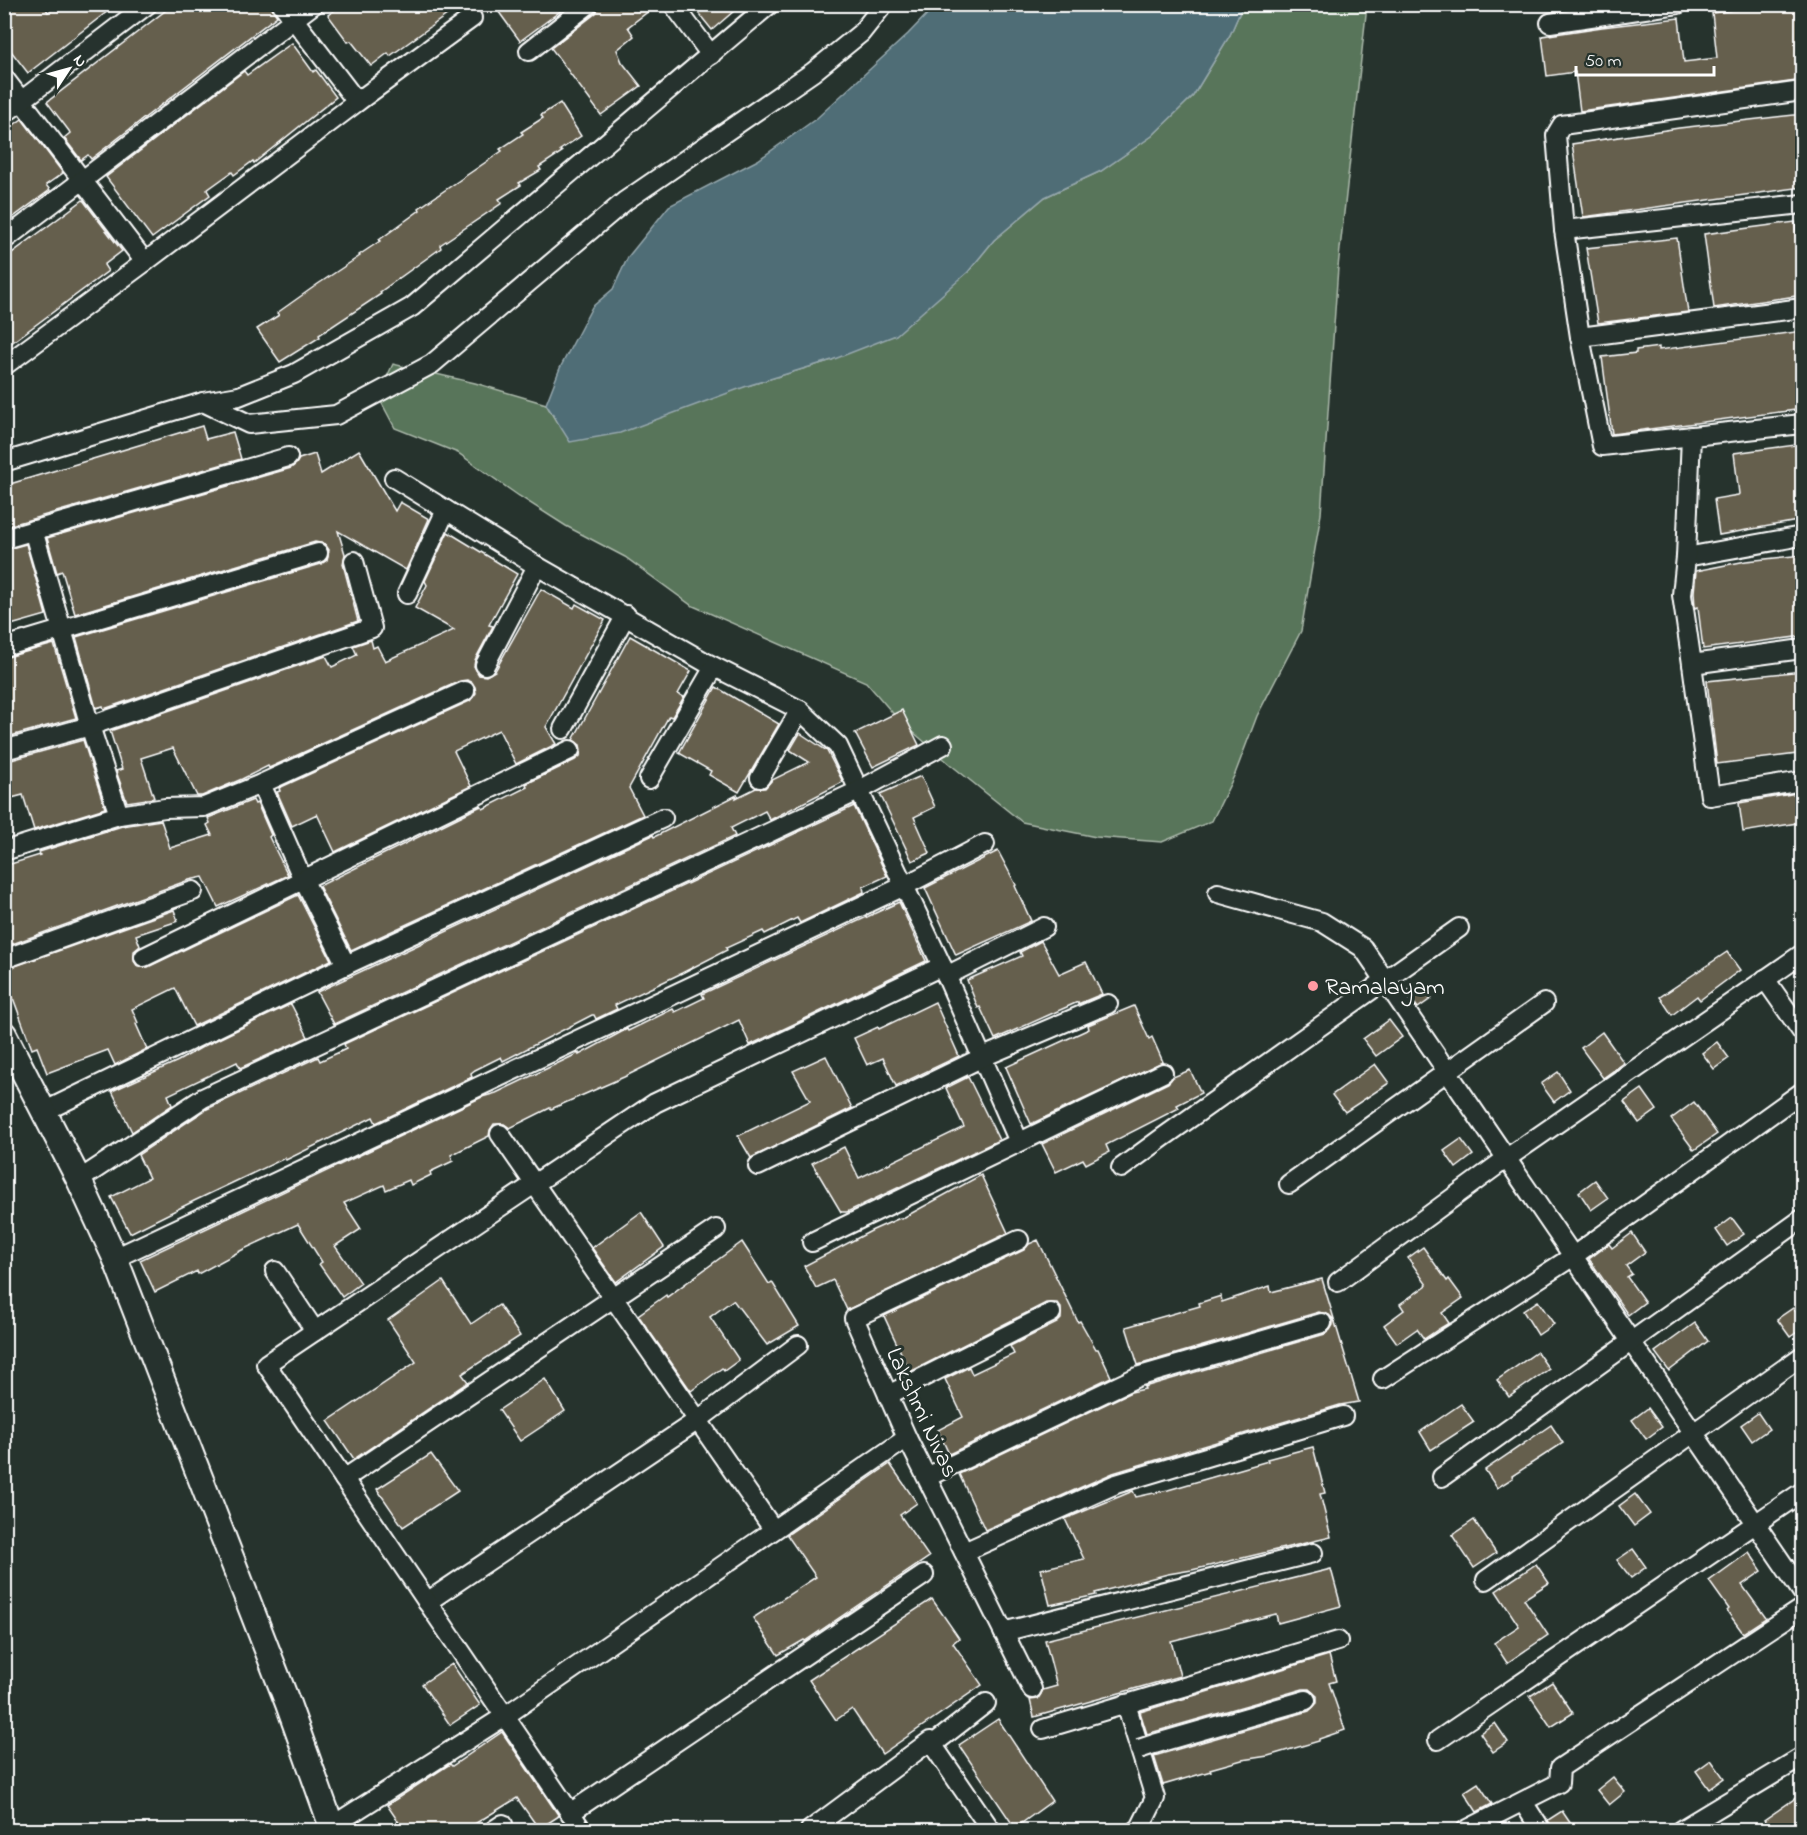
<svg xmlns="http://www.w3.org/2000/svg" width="1807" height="1835" viewBox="0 0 1807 1835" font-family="'Indie Flower',sans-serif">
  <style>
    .green { fill: #59745a; stroke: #acbaac; stroke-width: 1.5 }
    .water { fill: #4f6d76; stroke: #95a7ad; stroke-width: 1.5 }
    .building { fill: #655e4d; stroke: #fff; stroke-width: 1.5 }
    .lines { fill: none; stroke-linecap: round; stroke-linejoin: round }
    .street-casing { stroke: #fff; stroke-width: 22 }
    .secondary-casing { stroke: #fff; stroke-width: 28 }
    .street { stroke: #26332d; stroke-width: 18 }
    .secondary { stroke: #26332d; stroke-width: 24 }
    .street-bridge-casing { stroke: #fff; stroke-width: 22; stroke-linecap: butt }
    .street-bridge { stroke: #26332d; stroke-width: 18 }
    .poi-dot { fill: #ff9aa2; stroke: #26332d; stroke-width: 2 }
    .labels { text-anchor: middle; stroke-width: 6; stroke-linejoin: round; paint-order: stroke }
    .poi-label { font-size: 24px; fill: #fff; stroke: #26332d; text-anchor: start }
    .street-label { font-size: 24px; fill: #fff; stroke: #26332d }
  </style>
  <rect width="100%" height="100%" fill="#26332d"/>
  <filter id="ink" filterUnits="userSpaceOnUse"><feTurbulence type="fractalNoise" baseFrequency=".0167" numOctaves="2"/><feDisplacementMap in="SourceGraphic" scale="12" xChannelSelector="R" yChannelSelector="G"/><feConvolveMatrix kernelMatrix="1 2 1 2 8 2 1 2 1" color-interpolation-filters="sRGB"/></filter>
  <g filter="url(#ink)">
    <polygon class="green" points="1243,5 1367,5 1338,267 1321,514 1301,631 1257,716 1235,774 1212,821 1162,842 1096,837 1022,822 951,765 897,718 866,682 691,605 625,557 566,526 519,496 458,453 395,428 378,396 393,364 475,383 546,404 557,423 747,386 832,360 968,272 994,240 1045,197 1101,171 1152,136 1193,96 1230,35"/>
    <polygon class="water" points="936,5 1243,5 1230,35 1193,96 1152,136 1101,171 1045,197 994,240 968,272 896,335 832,360 747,386 620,433 570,442 546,404 560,368 592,307 613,289 628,257 669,206 758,160 817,118 908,34"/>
    <g class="building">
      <polygon points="4,4 43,4 48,12 60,4 117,4 28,73 4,42"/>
      <polygon points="174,4 269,4 277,16 91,159 88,155 81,160 64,138 70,133 69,131 47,102"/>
      <polygon points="343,4 462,4 390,56 388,53 371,66 351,41 348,42 328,15"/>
      <polygon points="493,4 570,4 520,41"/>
      <polygon points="600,4 658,4 628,27 634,36 617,50 622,62 641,86 601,115 551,48 596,13"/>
      <polygon points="691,4 742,4 712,30"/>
      <polygon points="1778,4 1803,4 1803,80 1580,111 1575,72 1547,76 1542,36 1602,27 1679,18 1684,62 1717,58 1712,13"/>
      <polygon points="292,43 313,72 316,70 336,97 254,163 253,161 234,175 232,172 207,190 210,195 152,238 106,177 244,71 247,75"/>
      <polygon points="560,103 581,136 560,150 562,152 539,167 541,170 519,183 521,185 499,199 502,203 440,245 441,248 380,292 381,294 319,335 320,337 280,362 257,329 279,315 277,313 318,284 360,256 359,255 380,241 379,240 420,210 419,208 502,151 500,149 523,134 521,132 543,118 541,115"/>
      <polygon points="1803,114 1803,187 1583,217 1572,144 1679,128"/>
      <polygon points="22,119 63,173 46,185 50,190 4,224 4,132"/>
      <polygon points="83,200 122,251 104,265 108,271 10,344 4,336 4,259"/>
      <polygon points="1795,222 1803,295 1714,308 1704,234"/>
      <polygon points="1677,238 1688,312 1598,323 1586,248"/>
      <polygon points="1803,331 1803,409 1612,434 1602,357 1636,353 1636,350 1659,347 1659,350"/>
      <polygon points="202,426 206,439 233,432 241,459 4,527 4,487 10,484"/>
      <polygon points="1803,444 1803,520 1719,535 1714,499 1738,495 1739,494 1734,453"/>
      <polygon points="359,450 395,511 400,502 429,519 406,570 338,531 345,554 343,564 358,621 104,709 103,706 96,708 76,637 321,564 327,560 329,550 325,544 315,542 75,614 62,571 57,573 47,538 291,468 296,464 299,459 315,454 321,474"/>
      <polygon points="448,532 517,574 489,625 493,626 475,660 474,666 479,675 486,676 495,671 541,589 574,608 576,604 605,620 546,727 556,744 516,764 499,730 454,751 471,786 335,852 317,814 292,826 277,792 280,791 279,788 470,701 476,693 475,687 472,682 467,680 460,681 269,768 268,766 242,779 202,796 197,796 173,748 141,758 154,798 127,802 116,771 122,769 110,731 326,656 332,667 357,655 353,646 371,640 373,648 377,646 385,661 454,630 415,608 427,585 425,581"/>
      <polygon points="26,544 46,615 4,627 4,550"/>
      <polygon points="1803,555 1803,636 1703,649 1698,607 1695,608 1694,592 1696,571 1746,561"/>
      <polygon points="630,636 691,671 678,694 684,697 672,717 669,716 629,788 643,815 351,950 319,886 481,806 483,809 527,787 526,784 575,760 580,756 581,750 580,745 573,740"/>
      <polygon points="54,644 76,718 7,737 4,728 4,658"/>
      <polygon points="1803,671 1803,751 1797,752 1797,754 1717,764 1707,681"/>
      <polygon points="716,687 779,724 739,792 709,775 711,771 679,753"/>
      <polygon points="902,710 919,745 873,767 855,733"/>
      <polygon points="800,733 827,751 843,782 770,820 765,811 731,828 735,836 334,1024 317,992 653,835 654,837 737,795 736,798 756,788 765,788 772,780 809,762 790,750"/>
      <polygon points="83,740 105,808 34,830 23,795 4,800 4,762"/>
      <polygon points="921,776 935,807 914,817 930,853 912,861 880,794"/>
      <polygon points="1803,792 1803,822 1743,832 1739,803"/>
      <polygon points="253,800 255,804 257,803 271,835 269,837 288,875 218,907 203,877 189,880 4,947 4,866 40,855 39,852 122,826 161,820 170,848 212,835 207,825 210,823 208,818"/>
      <polygon points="854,806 887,876 863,887 864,892 800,923 797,918 765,934 763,931 726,948 727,950 682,973 615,1005 617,1009 596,1019 594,1015 592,1015 503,1061 501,1057 475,1070 471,1073 472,1077 376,1123 373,1117 286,1160 285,1158 194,1201 130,1233 111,1197 149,1178 138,1155 207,1109 318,1057 320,1061 346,1049 344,1044"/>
      <polygon points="998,851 1016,885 1015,886 1031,921 956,955 925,888"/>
      <polygon points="298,895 331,960 194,1026 175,988 132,1009 138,1023 136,1024 147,1049 115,1065 108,1050 47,1073 37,1047 32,1049 13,998 4,1001 4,970 174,910 178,921 136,935 140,946 134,951 134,961 138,967 148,967"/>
      <polygon points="899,902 926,961 750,1045 739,1020 624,1077 551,1109 550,1108 510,1128 504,1124 494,1124 490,1130 489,1136 451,1155 453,1161 430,1172 431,1175 411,1185 409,1180 386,1190 384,1185 344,1203 361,1229 335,1246 361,1283 342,1297 319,1264 322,1262 298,1224 242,1250 198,1274 197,1271 155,1292 140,1260 482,1097 496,1093 579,1053 579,1055 627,1029 628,1031 673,1009 675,1012 704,998 702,994"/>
      <polygon points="1041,941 1059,974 1086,962 1102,994 1078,1004 1078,1002 995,1039 980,1007 978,1008 967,980 1022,956 1020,952"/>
      <polygon points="1727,952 1740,970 1700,1000 1697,996 1672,1015 1660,997"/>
      <polygon points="1420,982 1432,998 1418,1008 1406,992"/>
      <polygon points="935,1002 959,1056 896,1086 883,1058 867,1065 854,1038 878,1027 879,1029"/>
      <polygon points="291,1004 308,1037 240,1068 237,1062 168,1095 172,1105 132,1132 112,1091 178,1061 204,1046"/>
      <polygon points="1134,1006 1149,1039 1152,1037 1163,1062 1031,1124 1006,1067 1089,1029 1088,1025"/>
      <polygon points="1389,1020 1402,1037 1376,1056 1363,1039"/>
      <polygon points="1602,1032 1624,1063 1603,1078 1581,1048"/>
      <polygon points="1717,1042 1729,1058 1714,1069 1702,1053"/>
      <polygon points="826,1056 852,1108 751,1158 738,1136 810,1101 793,1071"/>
      <polygon points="1375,1064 1389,1083 1345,1112 1332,1095"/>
      <polygon points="1190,1070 1201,1093 1177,1105 1179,1108 1106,1145 1109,1152 1086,1164 1083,1159 1056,1172 1042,1144 1168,1083 1173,1077"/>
      <polygon points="1558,1072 1570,1090 1554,1102 1541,1084"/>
      <polygon points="968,1077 999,1140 847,1212 841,1212 812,1163 844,1147 859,1178 964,1127 946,1088"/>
      <polygon points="1642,1089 1657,1110 1639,1123 1624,1102"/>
      <polygon points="1694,1102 1717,1134 1694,1150 1671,1119"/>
      <polygon points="1461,1139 1473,1155 1456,1168 1444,1151"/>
      <polygon points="981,1175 1008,1233 847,1310 833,1280 816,1288 804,1266 873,1230 900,1218 901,1219"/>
      <polygon points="1595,1180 1608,1198 1591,1210 1579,1192"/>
      <polygon points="641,1212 664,1247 616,1282 592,1248"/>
      <polygon points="1732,1218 1744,1234 1727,1246 1716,1230"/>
      <polygon points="1632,1233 1645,1252 1626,1266 1632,1274 1627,1277 1645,1302 1628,1315 1589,1259 1609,1244 1612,1248"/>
      <polygon points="1038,1240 1078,1322 1080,1321 1096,1349 1098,1349 1111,1377 949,1454 938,1430 963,1417 945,1379 969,1367 972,1374 1014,1354 1010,1346 1057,1323 1061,1319 1061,1308 1057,1303 1046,1303 910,1372 884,1316 1024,1250 1029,1244"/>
      <polygon points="742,1242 769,1284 772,1282 799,1326 767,1345 733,1300 710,1317 739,1360 724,1371 722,1368 691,1391 638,1315 666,1295 667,1297"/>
      <polygon points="1423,1247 1447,1281 1449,1279 1463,1298 1442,1313 1449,1323 1439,1329 1424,1339 1417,1329 1397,1343 1384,1325 1404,1310 1400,1304 1427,1285 1408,1258"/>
      <polygon points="1322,1279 1359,1402 1340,1405 1113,1473 985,1530 959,1474 1131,1392 1145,1389 1144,1387 1325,1334 1330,1330 1333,1325 1333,1319 1329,1315 1319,1312 1138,1365 1126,1327 1200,1306 1199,1303 1221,1296 1222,1302 1270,1286 1271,1292"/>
      <polygon points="443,1281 471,1324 499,1305 520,1336 462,1374 468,1382 354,1459 328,1421 416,1362 388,1320"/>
      <polygon points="1538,1301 1554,1324 1538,1335 1523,1311"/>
      <polygon points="1793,1308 1803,1321 1803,1328 1790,1337 1777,1319"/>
      <polygon points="1695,1323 1708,1341 1669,1371 1655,1352"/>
      <polygon points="1537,1352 1549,1369 1509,1397 1497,1380"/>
      <polygon points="545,1379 565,1411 520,1441 499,1410"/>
      <polygon points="1461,1404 1474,1422 1431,1450 1420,1432"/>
      <polygon points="1648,1408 1662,1427 1646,1439 1632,1420"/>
      <polygon points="1758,1413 1769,1429 1752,1441 1741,1425"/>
      <polygon points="1551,1425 1563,1443 1512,1476 1513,1478 1497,1488 1485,1470"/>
      <polygon points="1313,1447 1325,1493 1320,1494 1331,1537 1192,1570 1168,1574 1095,1593 1096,1595 1050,1605 1041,1569 1084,1559 1065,1519 1133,1491 1136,1497 1168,1490 1268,1461 1267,1459"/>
      <polygon points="431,1454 458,1491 403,1527 377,1489"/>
      <polygon points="890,1464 917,1503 900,1515 929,1557 805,1641 804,1640 778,1655 753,1618 816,1577 787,1535"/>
      <polygon points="1635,1494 1650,1514 1634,1526 1619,1506"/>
      <polygon points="1474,1520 1496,1553 1474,1568 1452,1535"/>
      <polygon points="1633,1549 1646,1567 1631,1578 1617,1560"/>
      <polygon points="1749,1552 1762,1571 1742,1585 1766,1618 1743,1633 1727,1611 1729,1609 1709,1581"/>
      <polygon points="1536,1564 1549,1583 1524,1599 1548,1635 1507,1663 1494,1643 1519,1626 1496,1591"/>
      <polygon points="1331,1569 1341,1606 1278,1623 1276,1614 1171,1641 1180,1676 1034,1717 1030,1700 1038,1699 1043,1690 1057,1686 1045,1640"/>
      <polygon points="932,1599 959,1638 953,1643 982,1685 882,1754 852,1709 836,1720 809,1680"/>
      <polygon points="1329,1655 1336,1681 1329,1683 1345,1730 1319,1739 1319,1741 1268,1756 1242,1760 1210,1769 1211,1771 1163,1785 1154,1756 1309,1711 1317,1703 1317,1696 1309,1689 1303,1689 1147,1734 1140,1712"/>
      <polygon points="452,1664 480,1705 450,1725 422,1684"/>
      <polygon points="1552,1682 1573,1713 1551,1727 1530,1696"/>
      <polygon points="998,1719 1052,1801 1015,1828 959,1745"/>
      <polygon points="1495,1723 1508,1742 1493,1752 1480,1733"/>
      <polygon points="502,1732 559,1816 539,1829 517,1798 465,1830 404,1830 387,1805 450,1764 452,1766"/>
      <polygon points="1711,1760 1724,1778 1709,1789 1696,1771"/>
      <polygon points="1613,1777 1625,1792 1609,1805 1597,1790"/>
      <polygon points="1478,1783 1492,1804 1477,1812 1464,1792"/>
      <polygon points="1803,1793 1803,1816 1782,1830 1771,1830 1764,1820"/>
      <polygon points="1562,1811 1575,1830 1554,1830 1552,1828 1548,1820"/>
    </g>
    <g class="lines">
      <defs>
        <g id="street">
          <polyline points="673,4 711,55"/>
          <polyline points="1550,23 1678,4"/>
          <polyline points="529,51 589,4"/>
          <polyline points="4,78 145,262 357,102 282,4"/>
          <polyline points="1802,91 1562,125 1556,135 1564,230 1580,337 1602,446 1802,424"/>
          <polyline points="357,102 472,18"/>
          <polyline points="4,114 148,4"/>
          <polyline points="1564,230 1802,204"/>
          <polyline points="4,240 314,4"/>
          <polyline points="1580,337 1802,308"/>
          <polyline points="4,366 145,262"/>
          <polyline points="203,402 249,424 336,415 432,364 625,201 813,72 861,33 884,4"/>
          <polyline points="4,462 203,402 239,396 294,374 412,307 770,4"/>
          <polyline points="394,478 537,566 705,662 800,710 838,746 942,966 1019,1142"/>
          <polyline points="33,530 90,726 119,815"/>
          <polyline points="1802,536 1686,557 1682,595 1692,664 1802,649"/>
          <polyline points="4,539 288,457"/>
          <polyline points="1686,557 1691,436"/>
          <polyline points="407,594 446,510"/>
          <polyline points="4,647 318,553"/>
          <polyline points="1692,664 1710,796 1802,781"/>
          <polyline points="485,665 537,566"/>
          <polyline points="563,729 626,615"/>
          <polyline points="4,750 90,726 372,628 354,561"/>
          <polyline points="760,778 800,710"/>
          <polyline points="649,779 714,667"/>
          <polyline points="261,784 300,873 346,965"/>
          <polyline points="4,851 119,815 165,808 204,807 261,784 465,691"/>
          <polyline points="1218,893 1322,922 1363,948 1802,1592"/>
          <polyline points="144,957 570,750"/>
          <polyline points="4,959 193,891"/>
          <polyline points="946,976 1044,927"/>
          <polyline points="1765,979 1802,1032"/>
          <polyline points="43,1112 346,965 663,818"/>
          <polyline points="500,1134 773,1529"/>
          <polyline points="758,1166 983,1057 1108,1004"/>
          <polyline points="1121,1168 1162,1138 1459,928"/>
          <polyline points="79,1180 203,1098 858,791 943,745"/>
          <polyline points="1289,1184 1544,1003"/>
          <polyline points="1019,1240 854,1318 907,1438 1032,1689"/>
          <polyline points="812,1242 1163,1073"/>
          <polyline points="115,1258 904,886 985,844"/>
          <polyline points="275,1271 315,1331"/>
          <polyline points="1338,1282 1507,1158 1802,954"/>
          <polyline points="1383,1379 1572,1257 1802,1092"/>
          <polyline points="888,1395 1051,1313"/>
          <polyline points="927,1477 1137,1377 1322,1323"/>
          <polyline points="1442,1477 1802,1219"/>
          <polyline points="344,1479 716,1229"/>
          <polyline points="964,1552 1116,1484 1343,1416"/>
          <polyline points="1486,1580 1802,1356"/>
          <polyline points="427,1602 698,1420 798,1345"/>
          <polyline points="1003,1632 1313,1553"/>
          <polyline points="1126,1704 1155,1798 1140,1828 1137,1830"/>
          <polyline points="1043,1729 1338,1641"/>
          <polyline points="1438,1740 1802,1492"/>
          <polyline points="1154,1744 1306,1700"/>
          <polyline points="932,1745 986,1703"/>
          <polyline points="1523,1802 1541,1830"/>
          <polyline points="570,1813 924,1575"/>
          <polyline points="332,1826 505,1716 907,1438"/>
          <polyline points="494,1830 503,1824"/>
          <polyline points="582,1830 266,1364 655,1103 942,966"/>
          <polyline points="810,1830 930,1741 991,1830"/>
          <polyline points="1466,1830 1559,1783 1560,1768 1802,1608"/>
          <polyline points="1681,1830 1802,1757"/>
        </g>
        <polyline id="secondary" points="4,1034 79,1180 115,1258 288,1704 333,1830"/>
      </defs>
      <use href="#street" class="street-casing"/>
      <use href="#secondary" class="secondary-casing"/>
      <use href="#street" class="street"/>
      <use href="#secondary" class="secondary"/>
      <defs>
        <polyline id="street-bridge" points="1139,1749 1154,1744"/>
      </defs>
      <use href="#street-bridge" class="street-bridge-casing"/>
      <use href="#street-bridge" class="street-bridge"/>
    </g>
  </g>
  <circle class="poi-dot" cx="1313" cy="986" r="6"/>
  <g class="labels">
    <g class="poi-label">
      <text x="1325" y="994">Ramalayam</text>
    </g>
    <g class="street-label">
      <text transform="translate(923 1412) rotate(65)" y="8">Lakshmi Nivas</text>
    </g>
  </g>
  <rect width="1807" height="1835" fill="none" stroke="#26332d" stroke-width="24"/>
  <rect x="12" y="12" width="1783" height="1811" fill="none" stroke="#fff" stroke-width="2" filter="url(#ink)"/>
  <g transform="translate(69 69) rotate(54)" stroke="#26332d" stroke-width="4.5" paint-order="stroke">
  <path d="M0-4.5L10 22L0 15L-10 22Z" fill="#ffffff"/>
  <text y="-9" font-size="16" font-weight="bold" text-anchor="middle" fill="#ffffff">N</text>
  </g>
  <path d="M1576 66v9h138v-9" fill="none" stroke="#ffffff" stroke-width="3"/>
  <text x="1585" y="66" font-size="18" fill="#ffffff" stroke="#26332d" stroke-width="4.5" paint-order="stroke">50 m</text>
</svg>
